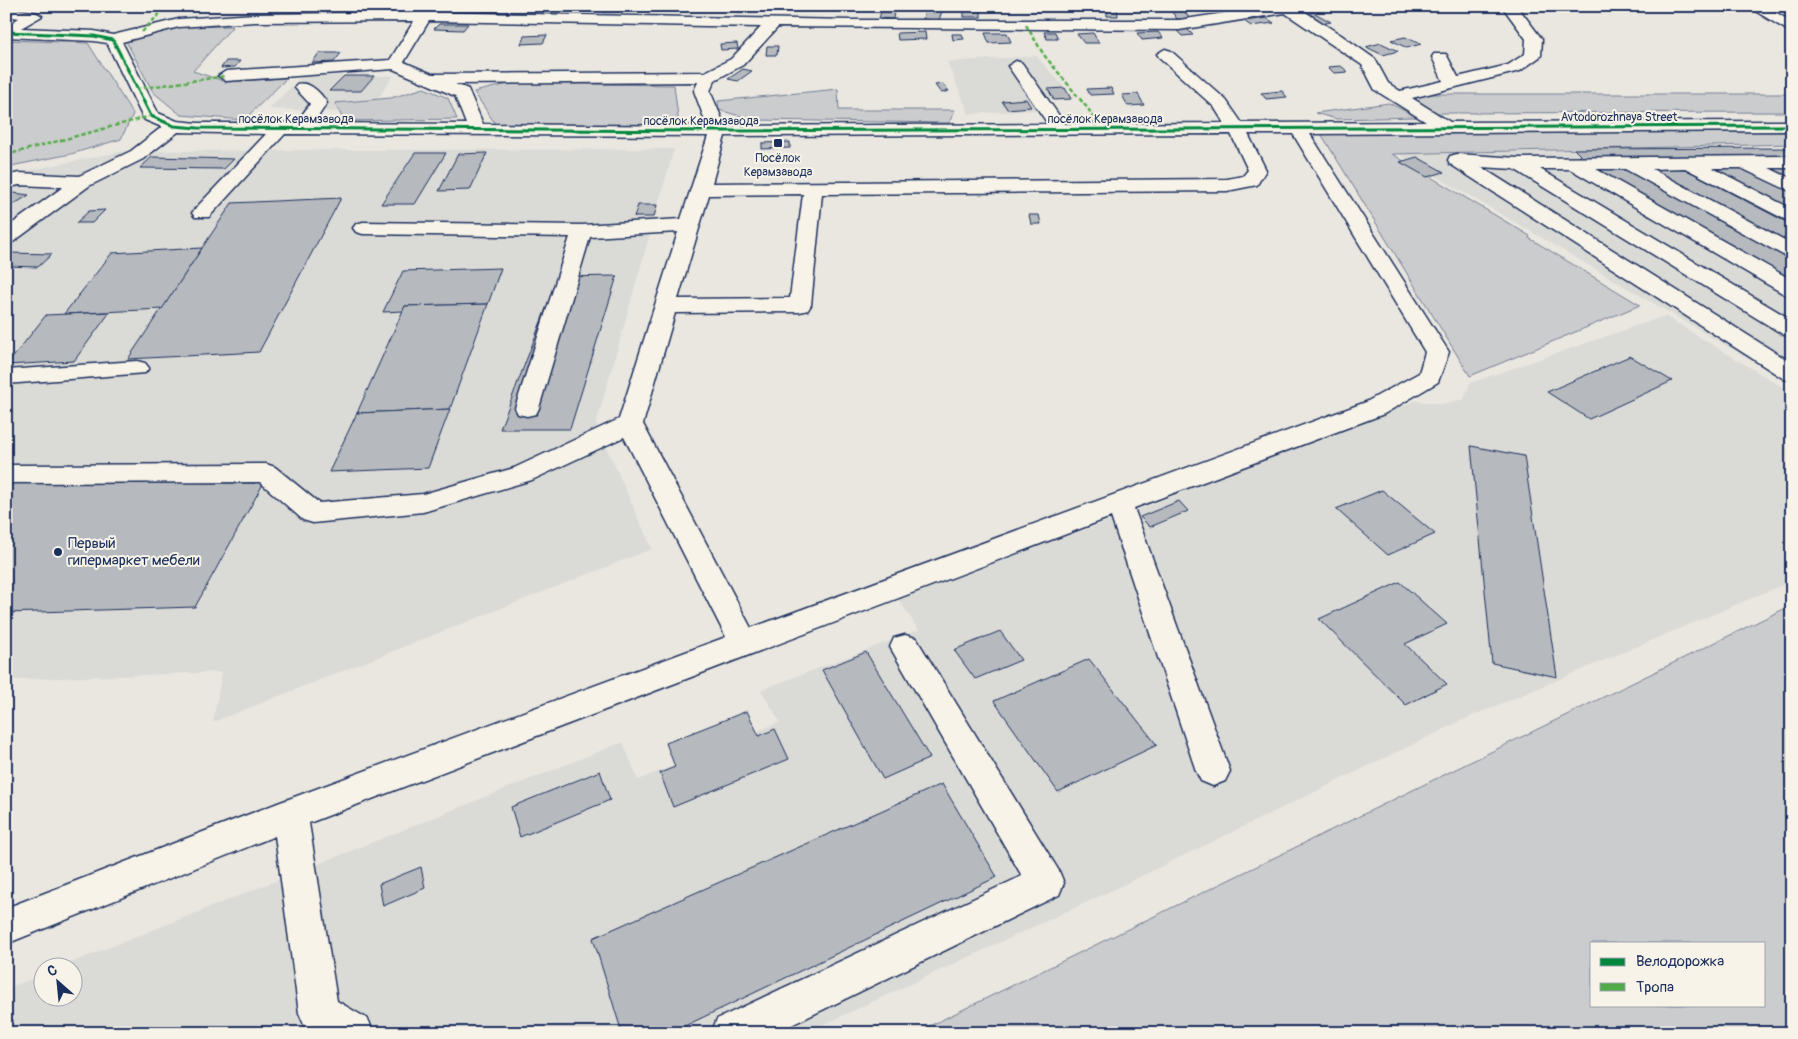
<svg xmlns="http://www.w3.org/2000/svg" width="1798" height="1039" viewBox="0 0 1798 1039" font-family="Pangolin,sans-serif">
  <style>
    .built { fill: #dadad6 }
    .green { fill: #cbcccd; stroke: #737e96; fill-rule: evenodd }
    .building { fill: #b6babf; stroke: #1b2f5e }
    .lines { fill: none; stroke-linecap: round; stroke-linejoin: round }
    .minor-casing { stroke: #1b2f5e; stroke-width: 3 }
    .minor { fill: #f7f3e8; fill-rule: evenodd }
    .quiet { stroke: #52ab49; stroke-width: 2.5; stroke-dasharray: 4.5 2.5; stroke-linecap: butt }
    .cycleway-casing { stroke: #f7f3e8; stroke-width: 5 }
    .cycleway { stroke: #00873e; stroke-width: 3 }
    .poi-dot { fill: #1b2f5e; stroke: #f7f3e8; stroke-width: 2 }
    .labels { text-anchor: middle; stroke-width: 4; stroke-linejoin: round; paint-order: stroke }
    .far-street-label { font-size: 12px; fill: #1b2f5e; stroke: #f7f3e8 }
    .far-poi-label { font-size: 12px; fill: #1b2f5e; stroke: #f7f3e8 }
    .poi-label { font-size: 15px; fill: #1b2f5e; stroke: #f7f3e8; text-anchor: start }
  </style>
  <rect width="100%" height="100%" fill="#eae7e0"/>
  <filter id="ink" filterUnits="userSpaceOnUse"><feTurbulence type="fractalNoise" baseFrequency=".02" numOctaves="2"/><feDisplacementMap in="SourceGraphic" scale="10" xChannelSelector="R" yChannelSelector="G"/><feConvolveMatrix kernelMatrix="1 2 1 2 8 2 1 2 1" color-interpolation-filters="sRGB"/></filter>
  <g filter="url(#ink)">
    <g class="built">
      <polygon points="1036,56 1074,98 1032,100 1038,110 969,114 947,62"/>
      <polygon points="302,76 393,76 368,113 269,109"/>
      <polygon points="1792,147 1792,384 1398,154"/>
      <polygon points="674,149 596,424 652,549 213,722 222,672 6,680 6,175 124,151"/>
      <polygon points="1665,316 1792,393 1792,581 1465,719 1098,897 805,1033 6,1033 6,989 42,975 42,996 72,996 72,966 63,966 623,742 638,780 780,722 761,690 919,630 898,599 1125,515 1415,401 1442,404 1464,399 1470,383"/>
    </g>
    <g class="green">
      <polygon points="233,26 193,71 226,82 287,78 244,120 181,115 153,92 126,41 175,27"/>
      <polygon points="6,40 88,43 133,114 121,139 71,154 6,167"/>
      <polygon points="512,83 674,85 679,125 496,125 474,92"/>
      <polygon points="424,88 448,98 457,119 344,121 335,103 391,98"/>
      <polygon points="838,89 839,110 955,110 949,123 754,120 719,110 718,101"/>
      <polygon points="1404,94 1792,94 1792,112 1437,113"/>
      <polygon points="1389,103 1417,117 1336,119 1315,113"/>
      <polygon points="1320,132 1792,132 1792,144 1392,154 1530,236 1529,238 1640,305 1470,376"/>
      <path d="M1792 605V1033H915ZM1592 943H1764V1005H1592Z"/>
    </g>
    <g class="building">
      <polygon points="414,6 434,6 430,11 411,10"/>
      <polygon points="485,6 501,6 498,11 482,11"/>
      <polygon points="529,6 545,6 542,11 526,10"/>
      <polygon points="606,6 622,6 619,12 603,12"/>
      <polygon points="737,6 749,6 750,11 738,12"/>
      <polygon points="1107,7 1117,7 1118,16 1107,16"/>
      <polygon points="925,10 942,11 939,20 923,19"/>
      <rect x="964" y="11" width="17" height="6"/>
      <polygon points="1184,11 1190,19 1177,19 1172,12"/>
      <polygon points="881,12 894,12 893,19 879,18"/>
      <polygon points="1313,12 1331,22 1320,24 1303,14"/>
      <polygon points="1267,18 1274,23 1251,26 1244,21"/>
      <polygon points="439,24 468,24 463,30 434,29"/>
      <polygon points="1187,29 1193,35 1182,36 1176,30"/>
      <polygon points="925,32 926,39 898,40 897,33"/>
      <polygon points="1044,32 1055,32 1058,39 1047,39"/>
      <polygon points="1158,32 1163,38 1142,40 1137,33"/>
      <polygon points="985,33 1007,33 1011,42 989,43"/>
      <polygon points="1093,33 1099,43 1084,43 1077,34"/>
      <polygon points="952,34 962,34 964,39 953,40"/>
      <polygon points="547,35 543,43 521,44 524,36"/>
      <polygon points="1405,37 1421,44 1407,48 1391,40"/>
      <polygon points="737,43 738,49 721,50 720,44"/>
      <polygon points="1381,43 1398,51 1383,55 1366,47"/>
      <polygon points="767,46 778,46 777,55 766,55"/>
      <polygon points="319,53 341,53 334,62 312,63"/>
      <polygon points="226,61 240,61 235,67 221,68"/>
      <polygon points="1341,66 1348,72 1334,73 1328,67"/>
      <polygon points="743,69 752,71 738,81 728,79"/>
      <polygon points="344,76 374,76 361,91 329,91"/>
      <polygon points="943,84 949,91 941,93 935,85"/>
      <polygon points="1065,88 1071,99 1054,100 1048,89"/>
      <polygon points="1111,88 1114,94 1090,95 1087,89"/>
      <polygon points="1282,91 1287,97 1266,99 1261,93"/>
      <polygon points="1138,94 1144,105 1128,106 1122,95"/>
      <polygon points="1026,99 1031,107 1007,109 1002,101"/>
      <polygon points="790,142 790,148 762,149 762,143"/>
      <polygon points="1792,148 1792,158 1584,159 1574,149"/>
      <polygon points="415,153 446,153 415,204 381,204"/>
      <polygon points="487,153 470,190 439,191 458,154"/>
      <polygon points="152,157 234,159 224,169 140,168"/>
      <polygon points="1417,157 1444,172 1427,177 1400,162"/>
      <polygon points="1741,167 1792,192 1792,212 1707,168"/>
      <polygon points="1758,167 1792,167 1792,183"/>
      <polygon points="1683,168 1792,225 1792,247 1648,169"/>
      <polygon points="1591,169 1631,170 1792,257 1792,282"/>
      <polygon points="6,192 29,195 6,209"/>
      <polygon points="341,198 259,352 128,359 232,203"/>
      <polygon points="638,205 657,205 654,217 634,217"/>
      <polygon points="105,210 92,223 76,223 89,211"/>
      <polygon points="1029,215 1039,215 1041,224 1031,224"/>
      <polygon points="202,248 162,309 64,314 112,253"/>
      <polygon points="8,253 52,254 38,267 6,266"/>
      <polygon points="501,268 488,304 405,306 403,311 383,312 403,271"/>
      <polygon points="617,276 570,429 500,429 558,277"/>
      <polygon points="488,304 450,409 357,413 405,306"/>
      <polygon points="110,312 74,361 7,365 46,315"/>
      <polygon points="1630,356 1672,381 1589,419 1547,392"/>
      <polygon points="450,409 428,468 329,472 357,413"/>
      <polygon points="1471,446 1524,456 1557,677 1492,663"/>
      <polygon points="268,475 195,607 6,613 6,482"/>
      <polygon points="1382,490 1435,534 1388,555 1336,509"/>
      <polygon points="1179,501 1188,511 1150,527 1140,517"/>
      <polygon points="1400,582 1447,624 1405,644 1447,684 1406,705 1319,619"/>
      <polygon points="1000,631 1021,660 975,679 954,650"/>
      <polygon points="866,652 930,758 883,779 822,670"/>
      <polygon points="1089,659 1157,745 1058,792 994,701"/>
      <polygon points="747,711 759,736 775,729 789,759 673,807 660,773 675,767 666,743"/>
      <polygon points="600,771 610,800 520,837 511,807"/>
      <polygon points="942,784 997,877 670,1033 622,1033 593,938"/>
      <polygon points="421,867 425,888 383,906 379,884"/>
    </g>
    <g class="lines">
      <defs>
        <g id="minor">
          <path d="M1270 6H1296L1341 35 1375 59 1388 83 1400 91 1443 81 1432 57 1434 54H1446L1458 77 1508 65 1525 54 1526 39 1502 6H1517L1542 39 1541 56 1520 71 1412 98 1450 122 1792 121V131L1310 134 1449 352 1438 382 1384 414 1134 508 1230 771 1225 781 1213 786 1201 781 1196 771 1111 517 309 823 337 1001 368 1019 374 1033H315L305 1027 299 1013 275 836 6 944V908L278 803 726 637 624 437 532 480 423 512 313 523 303 520 260 482 6 483V465L266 464 275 467 319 503 423 494 514 468 619 419 678 232 590 237 539 408 536 414 527 416 518 414 515 408 570 237 363 234 356 232 353 228 356 224 363 222 582 225 681 219 708 136 285 134 209 217H195L192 213 195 209 266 134 178 132 143 159 89 186 13 242 6 244V228L63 187 19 185 6 188V176L19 173 79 176 131 151 162 127 145 120 142 116 107 43 94 41 6 37V27L10 28 8 25 19 18 6 16V8L35 12 42 16 21 28 94 31 113 35 179 19 255 14 424 12 850 20H1179ZM1285 13 1362 65 1375 90 1426 122 1242 123 1226 100 1171 51 1165 49 1157 54 1159 57 1214 107 1224 123 1065 124 1022 63 1016 61 1008 66 1048 124 725 126 710 91 715 80 743 65 778 27 1179 30ZM414 21 390 60 226 71 218 76 226 81 393 69 455 96 466 124 314 123 327 103C321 93 310 81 297 84L295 88 310 104 296 123H198L177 121 158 113 122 42 179 27 255 22ZM429 21 761 27 731 59 705 72 432 74 404 62ZM698 82 694 91 707 126 483 124 468 89 455 84ZM1231 134 1248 170 1243 176 1227 179 712 183 725 136ZM1248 134H1293L1425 352 1419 373 1366 402 751 628 643 424 675 313 800 312 808 310 811 305 822 194 1227 191 1257 185 1266 170ZM803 194 790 298 678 299 709 195Z"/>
          <polygon points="1747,6 1765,6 1792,22 1792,33"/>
          <polygon points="1457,154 1518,158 1792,156 1792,168 1769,168 1792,179 1792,192 1741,168 1713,168 1792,209 1792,223 1685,168 1652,169 1792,244 1792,258 1785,256 1625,169 1596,169 1792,280 1792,295 1784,294 1570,169 1540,169 1792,320 1792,337 1784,335 1514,169 1481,167 1792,363 1792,381 1784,379 1450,164 1448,160 1450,156"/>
          <polygon points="137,361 145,363 149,368 145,373 6,384 6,370"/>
          <polygon points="905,635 916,638 1059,871 1064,883 1059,895 775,1033 711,1033 717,1019 1022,876 890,647 894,638"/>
        </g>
      </defs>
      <use href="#minor" class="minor-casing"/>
      <use href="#minor" class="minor"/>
      <g class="quiet">
        <polyline points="1026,25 1044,55 1089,110 1098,129"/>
        <polyline points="142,32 167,6"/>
        <polyline points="136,89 226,76"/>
        <polyline points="6,155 151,116"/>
      </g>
      <defs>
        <polyline id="cycleway" points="6,32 94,36 113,40 151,116 174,126 198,128 718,131 1792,126"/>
      </defs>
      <use href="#cycleway" class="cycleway-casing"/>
      <use href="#cycleway" class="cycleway"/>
    </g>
  </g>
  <g class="poi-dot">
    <rect x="773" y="138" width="10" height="10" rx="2.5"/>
    <circle cx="58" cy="552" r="5"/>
  </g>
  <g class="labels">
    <g class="far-street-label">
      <text x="1619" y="121">Avtodorozhnaya Street</text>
      <text x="296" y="123">посёлок Керамзавода</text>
      <text x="1105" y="123">посёлок Керамзавода</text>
      <text x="701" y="125">посёлок Керамзавода</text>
    </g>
    <g class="far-poi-label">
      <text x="778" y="162">Посёлок<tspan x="778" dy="14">Керамзавода</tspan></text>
    </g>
    <g class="poi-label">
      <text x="68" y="548">Первый<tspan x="68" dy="17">гипермаркет мебели</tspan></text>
    </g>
  </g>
  <rect width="1798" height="1039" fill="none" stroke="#f7f3e8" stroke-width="25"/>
  <rect x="12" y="12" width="1773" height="1014" fill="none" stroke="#1b2f5e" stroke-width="2" filter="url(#ink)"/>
  <rect x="1590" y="942" width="175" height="65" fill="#f7f3e8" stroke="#9fa5b1"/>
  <rect x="1600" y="958" width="25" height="8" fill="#00873e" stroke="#9fa5b1"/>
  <text x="1636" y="966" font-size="15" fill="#1b2f5e">Велодорожка</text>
  <rect x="1600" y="983" width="25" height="8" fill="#52ab49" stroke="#9fa5b1"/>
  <text x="1636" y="992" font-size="15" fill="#1b2f5e">Тропа</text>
  <g transform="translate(58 982) rotate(333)"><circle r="24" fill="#f7f3e8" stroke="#9fa5b1"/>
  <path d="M0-4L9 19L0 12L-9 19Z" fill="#1b2f5e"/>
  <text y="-8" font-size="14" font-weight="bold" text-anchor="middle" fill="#1b2f5e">С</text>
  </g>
</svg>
